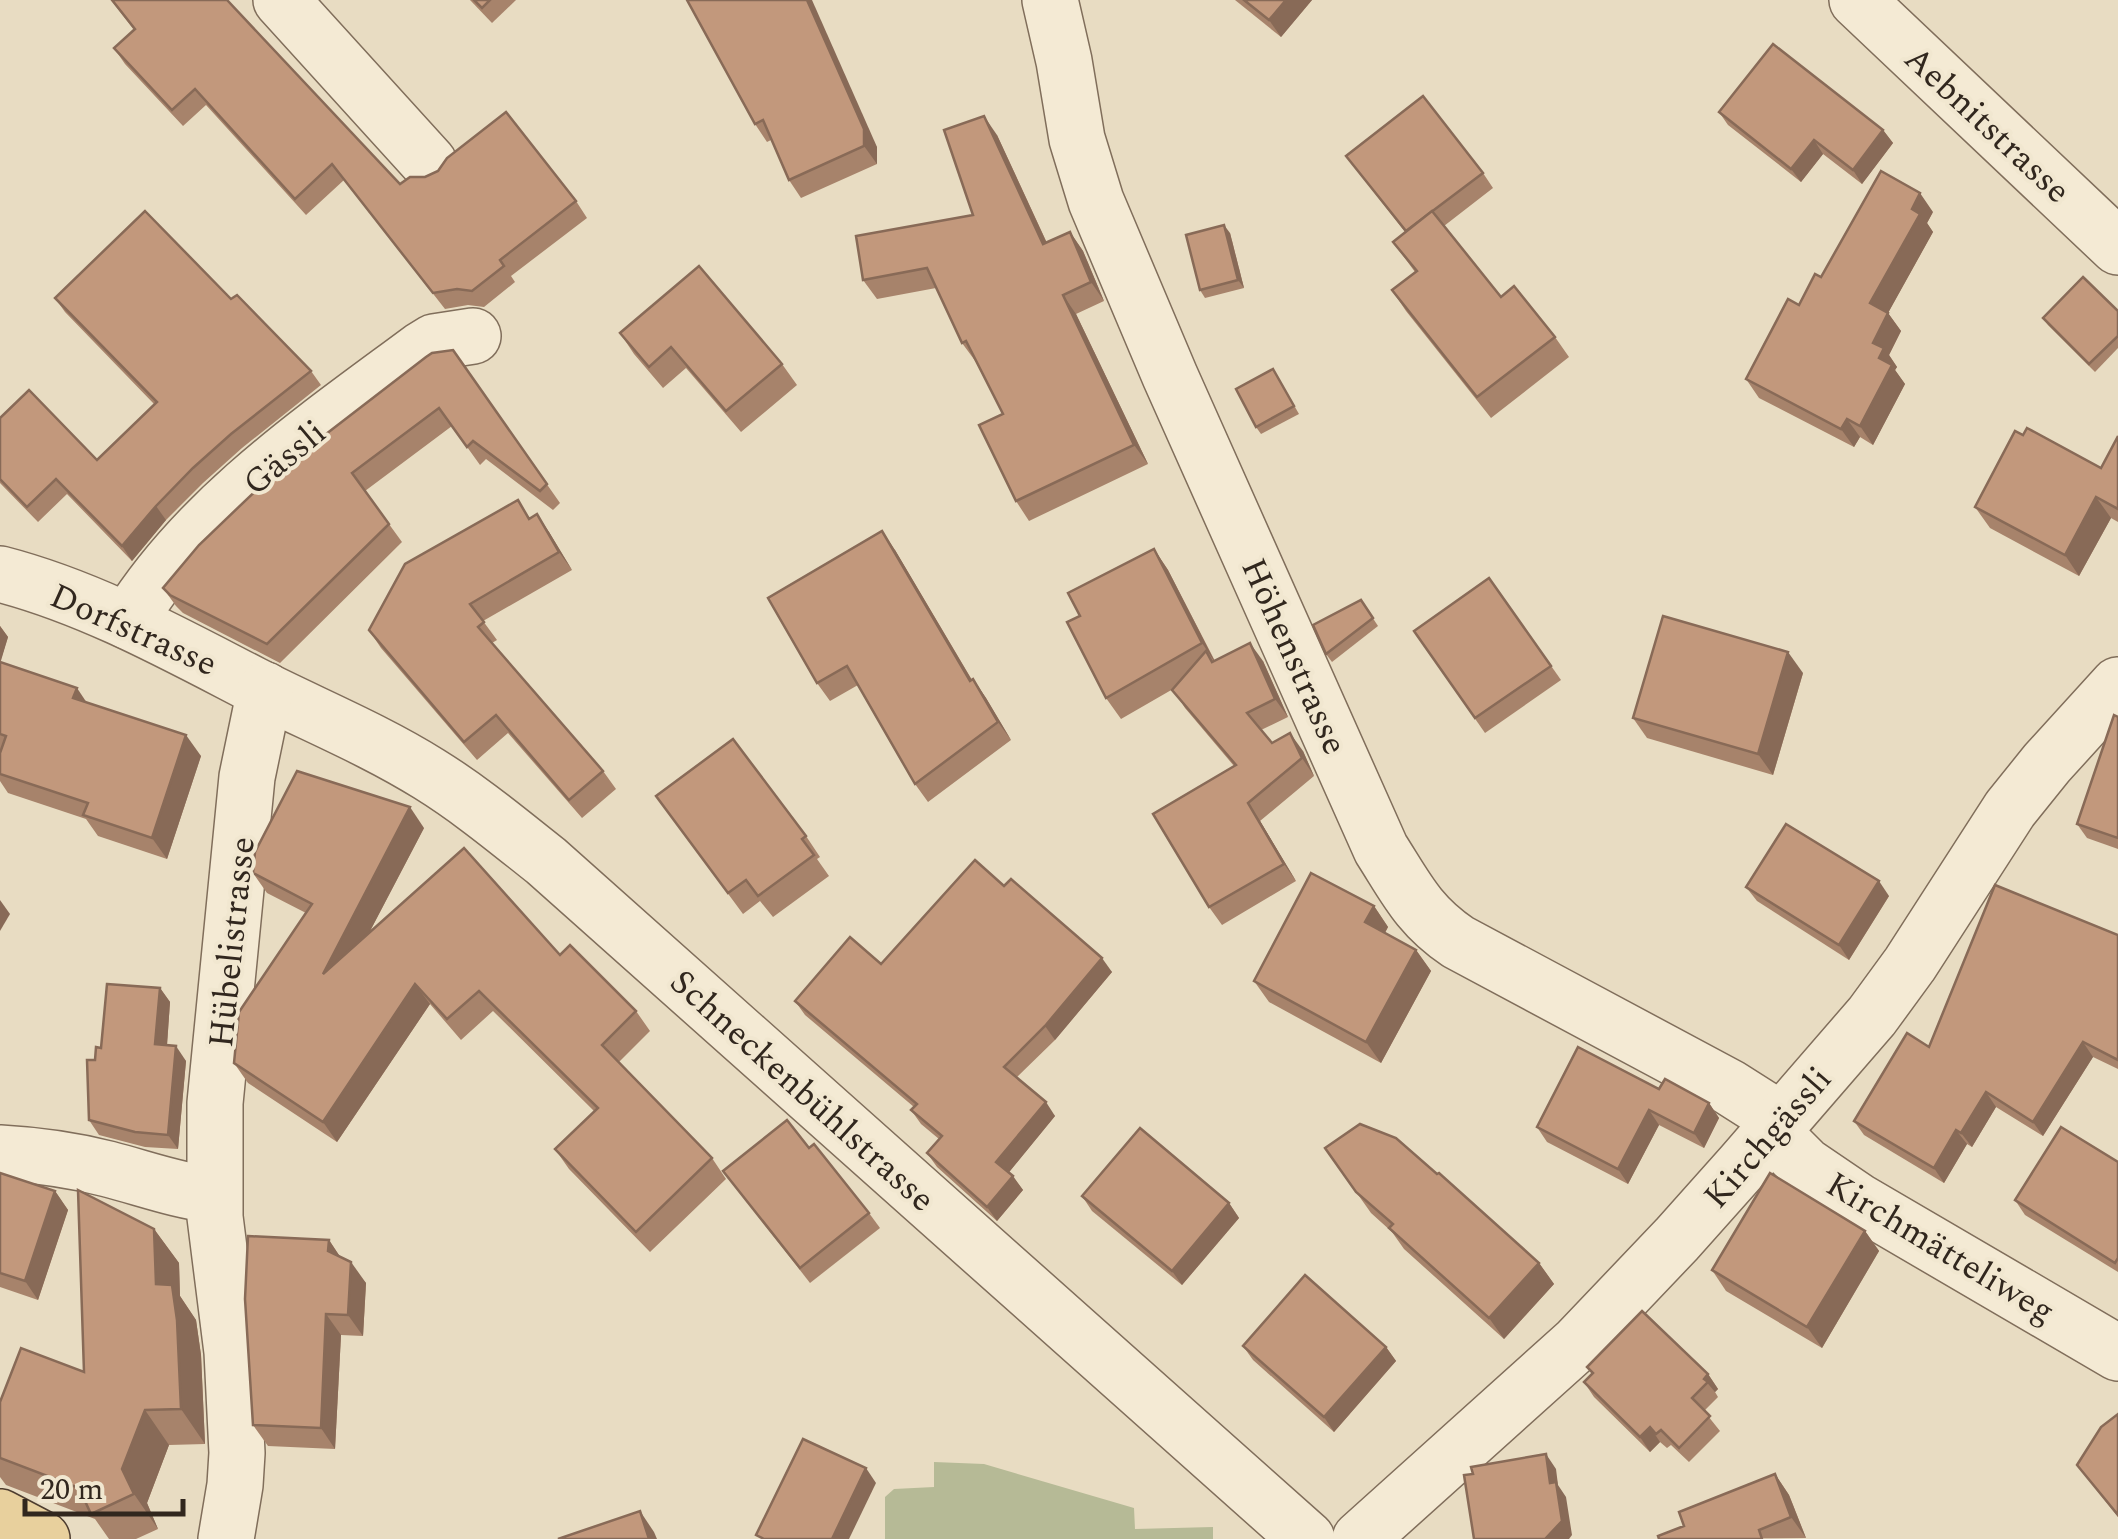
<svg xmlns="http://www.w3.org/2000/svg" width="2118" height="1539" viewBox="0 0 2118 1539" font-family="Spectral,serif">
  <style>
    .cemetery { fill: #b6ba96 }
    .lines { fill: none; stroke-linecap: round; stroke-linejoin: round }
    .minor-casing { stroke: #806e5b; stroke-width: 58 }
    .major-casing { stroke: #4e3d2f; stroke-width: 58 }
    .minor { stroke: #f4ead4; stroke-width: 55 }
    .major { stroke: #e8d09d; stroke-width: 55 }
    .wall { fill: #a7836b }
    .shaded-wall { fill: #886a57 }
    .building { fill: #c2987c; stroke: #886a57; stroke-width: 2.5 }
    .labels { text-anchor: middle; stroke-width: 8; stroke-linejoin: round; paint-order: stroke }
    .street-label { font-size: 35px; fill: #31271e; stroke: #f1e7d0 }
  </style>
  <rect width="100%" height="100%" fill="#e8dcc2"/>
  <polygon class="cemetery" points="934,1462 984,1464 1134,1508 1135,1529 1213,1527 1213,1539 885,1539 885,1497 894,1489 934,1487"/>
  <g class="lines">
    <defs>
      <g id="minor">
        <polyline points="281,0 429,163"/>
        <path d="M1050 0 1064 61 1077 139 1096 201 1170 376 1381 849C1406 888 1418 915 1458 942L1729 1087 1781 1120"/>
        <polyline points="1857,0 2118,247"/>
        <path d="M0 574C89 597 171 642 252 684 311 714 373 739 429 774 471 800 508 831 546 861L1307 1539"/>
        <path d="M128 621C198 508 316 428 421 350L434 342 473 336"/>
        <polyline points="1772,1132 1805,1165 1858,1201 2118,1353"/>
        <path d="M0 1153C36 1155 73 1160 108 1169 143 1178 178 1191 214 1195"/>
        <polyline points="226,1539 235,1485 237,1453 232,1352 215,1217 215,1103 247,777 265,690"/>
        <polyline points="1360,1539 1578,1343 1677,1239 1743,1165 1872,1016 1910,964 2010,809 2047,763 2118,685"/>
      </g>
      <polyline id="major" points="0,1517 42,1539"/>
    </defs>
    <use href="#minor" class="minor-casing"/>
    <use href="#major" class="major-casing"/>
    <use href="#minor" class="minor"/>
    <use href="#major" class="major"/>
  </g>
  <g class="wall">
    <polygon points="111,0 227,0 400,184 576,201 587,218 511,276 515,282 484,307 468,305 445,309 344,180 306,215 206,105 183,126 125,64 114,48 134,30"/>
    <polygon points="470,0 516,0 492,23"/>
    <polygon points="687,0 877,147 877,164 801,198 789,180 771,140 767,142 755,124"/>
    <polygon points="1235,0 1312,0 1281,37"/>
    <polygon points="1719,112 1883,130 1893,143 1862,184 1823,154 1801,182 1728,125"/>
    <polygon points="997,135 1047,243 1070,232 1083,251 1104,301 1076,314 1148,464 1029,521 1016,501 1003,414 976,362 962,343 936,288 877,299 863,280 973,215"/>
    <polygon points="1346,156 1483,173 1493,188 1444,226 1501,297 1555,337 1569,357 1491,418 1406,311 1392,290 1415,272 1393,242 1405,232"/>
    <polygon points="1933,212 1927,223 1933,232 1888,313 1901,331 1889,355 1897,367 1895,370 1905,384 1873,445 1860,437 1854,447 1759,398 1746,379 1799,305"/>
    <polygon points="1230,233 1244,288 1205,298 1200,290"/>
    <polygon points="55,298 231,299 311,371 321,385 242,448 203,483 166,520 132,561 67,494 38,522 0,483 0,418 97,460 154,404 65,312"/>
    <polygon points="2118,311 2118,348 2095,372 2048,325 2043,318"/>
    <polygon points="620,333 782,364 797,385 741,432 686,368 663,388 634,354"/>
    <polygon points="453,350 560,503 553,510 486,459 480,465 452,426 365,491 402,542 280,663 183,613 176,606 163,588"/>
    <polygon points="1273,369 1299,414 1261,434 1256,427"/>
    <polygon points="2023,435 2101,468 2118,436 2118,522 2111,518 2079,576 1990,528 1975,507"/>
    <polygon points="531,518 549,532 572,570 483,621 497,640 492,643 603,771 616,789 582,818 508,733 477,760 381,648 369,630"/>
    <polygon points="1154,549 1168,570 1215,661 1263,661 1288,717 1261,730 1272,743 1303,751 1314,776 1260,821 1296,881 1222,925 1209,907 1234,766 1185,708 1173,689 1121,719 1106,698 1080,616"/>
    <polygon points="895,550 972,680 973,679 986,698 1011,740 928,802 915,784 858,685 830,701 817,683"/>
    <polygon points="1489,578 1561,680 1485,733 1414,631"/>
    <polygon points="1361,600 1378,626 1332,662 1326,654"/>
    <polygon points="0,626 8,637 0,662 201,756 167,859 98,836 86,819 8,793 0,781"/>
    <polygon points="1803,673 1773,775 1647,738 1633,718"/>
    <polygon points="2118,717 2118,849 2087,838 2077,824"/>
    <polygon points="656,796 806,836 820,857 817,859 829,876 773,917 760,901 743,914"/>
    <polygon points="424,828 369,933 560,955 636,1011 650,1031 619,1062 712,1158 726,1179 650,1252 569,1169 555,1149 594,1111 493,1011 461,1040 430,1004 337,1142 248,1083 234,1063 306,913 267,893 253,873"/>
    <polygon points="1004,886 1112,972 1055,1040 1016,1078 1055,1116 1009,1172 1023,1190 997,1221 937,1167 927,1153 939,1139 921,1124 911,1110 914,1107 805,1015 795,1001 881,964"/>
    <polygon points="1746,887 1889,896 1849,960 1757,901"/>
    <polygon points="1374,906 1388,927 1385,933 1416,950 1431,971 1381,1063 1269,1002 1254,981"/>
    <polygon points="2118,935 2118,1069 2093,1057 2043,1136 1996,1107 1972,1147 1967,1144 1944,1183 1864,1135 1854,1121 1929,1047"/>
    <polygon points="160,988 170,1002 167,1045 186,1061 178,1149 145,1147 99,1135 89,1120 95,1060 101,1048"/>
    <polygon points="1659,1089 1709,1103 1719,1118 1704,1148 1659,1125 1628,1184 1547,1142 1537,1127"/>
    <polygon points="809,1148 869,1213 880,1228 810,1283 723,1171"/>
    <polygon points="1325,1148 1539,1263 1554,1284 1504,1339 1404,1249 1392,1232 1371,1213"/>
    <polygon points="2118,1162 2118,1272 2025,1215 2015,1200"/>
    <polygon points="0,1173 55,1191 68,1210 38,1300 0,1287"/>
    <polygon points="1082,1196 1229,1203 1239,1218 1182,1285 1092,1211"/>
    <polygon points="154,1229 179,1263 180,1296 196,1320 201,1355 205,1444 169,1445 147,1503 158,1529 136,1539 109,1539 95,1519 6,1485 0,1477 0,1402 84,1372"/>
    <polygon points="1865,1231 1879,1251 1822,1348 1726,1291 1712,1270"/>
    <polygon points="329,1240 340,1257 366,1283 363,1336 341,1335 335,1449 268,1446 253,1425"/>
    <polygon points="1243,1346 1386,1347 1396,1361 1334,1432 1253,1360"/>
    <polygon points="1587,1367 1708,1374 1718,1389 1715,1392 1718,1397 1704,1411 1720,1431 1689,1462 1671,1445 1667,1448 1660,1442 1650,1452 1594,1397 1584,1382 1592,1374"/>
    <polygon points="2118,1414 2118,1517 2077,1465"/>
    <polygon points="1775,1474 1789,1495 1806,1538 1659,1539"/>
  </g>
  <g class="shaded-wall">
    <polygon points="807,0 812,0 877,147 877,164 864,146"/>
    <polygon points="1286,0 1312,0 1281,37 1269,20"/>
    <polygon points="984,116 997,135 1056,263 1043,244"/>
    <polygon points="1883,130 1893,143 1862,184 1853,170"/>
    <polygon points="1814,140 1823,154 1801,182 1791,169"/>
    <polygon points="1920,193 1933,212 1927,223 1933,232 1883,322 1870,303 1912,209"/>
    <polygon points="1224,225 1230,233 1244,288 1238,280"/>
    <polygon points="1070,232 1083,251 1104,301 1091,282"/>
    <polygon points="1063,295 1076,314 1148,464 1134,445"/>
    <polygon points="1888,313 1901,331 1889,355 1897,367 1895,370 1905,384 1873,445 1860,426 1879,358 1873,343"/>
    <polygon points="1847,419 1860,437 1854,447 1841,429"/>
    <polygon points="2096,497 2111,518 2079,576 2065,555"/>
    <polygon points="156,506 166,520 132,561 122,546"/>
    <polygon points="537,514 549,532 572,570 559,552"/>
    <polygon points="882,531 895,550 983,699 970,681"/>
    <polygon points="1154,549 1168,570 1216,664 1202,643"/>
    <polygon points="0,626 8,637 0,664"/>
    <polygon points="1250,643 1263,661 1288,717 1275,699"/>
    <polygon points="1788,652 1803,673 1773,775 1758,754"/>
    <polygon points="973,679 986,698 1011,740 998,722"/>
    <polygon points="77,688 91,709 73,698"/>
    <polygon points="1290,733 1303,751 1314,776 1302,758"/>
    <polygon points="186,735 201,756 167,859 152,838"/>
    <polygon points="1248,803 1260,821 1296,881 1284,864"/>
    <polygon points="410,807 424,828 337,994 323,974"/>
    <polygon points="1879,881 1889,896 1849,960 1839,945"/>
    <polygon points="0,900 10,914 0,931"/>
    <polygon points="1374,906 1388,927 1379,943 1365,922"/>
    <polygon points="1416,950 1431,971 1381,1063 1366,1042"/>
    <polygon points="1102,958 1112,972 1055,1040 1045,1026"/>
    <polygon points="415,984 430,1004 337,1142 323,1122"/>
    <polygon points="160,988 170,1002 166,1059 155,1044"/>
    <polygon points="2083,1042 2093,1057 2043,1136 2033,1122"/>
    <polygon points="176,1046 186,1061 178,1149 168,1135"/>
    <polygon points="1986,1092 1996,1107 1972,1147 1961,1133"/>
    <polygon points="1046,1102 1055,1116 1006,1176 996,1162"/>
    <polygon points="1709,1103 1719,1118 1704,1148 1694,1133"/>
    <polygon points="1649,1110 1659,1125 1628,1184 1618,1169"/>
    <polygon points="1956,1130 1967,1144 1944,1183 1934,1168"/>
    <polygon points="1013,1176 1023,1190 997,1221 987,1207"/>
    <polygon points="55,1191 68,1210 38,1300 25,1281"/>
    <polygon points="1229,1203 1239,1218 1182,1285 1172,1271"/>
    <polygon points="154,1229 179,1263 180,1296 196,1320 201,1355 205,1444 181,1409 156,1284"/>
    <polygon points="1865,1231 1879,1251 1822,1348 1807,1327"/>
    <polygon points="329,1240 343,1261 328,1251"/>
    <polygon points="351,1262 366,1283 363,1336 348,1315"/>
    <polygon points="1539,1263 1554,1284 1504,1339 1489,1318"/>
    <polygon points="326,1314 341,1335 335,1449 321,1428"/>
    <polygon points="1386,1347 1396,1361 1334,1432 1324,1417"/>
    <polygon points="1708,1374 1718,1389 1715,1392 1704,1379"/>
    <polygon points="145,1410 169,1445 147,1503 158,1529 134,1494 122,1469"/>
    <polygon points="1650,1427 1660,1442 1650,1452 1640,1437"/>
    <polygon points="1546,1454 1556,1469 1558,1485 1566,1497 1572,1535 1569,1539 1545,1539 1550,1483"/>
    <polygon points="866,1468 876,1483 849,1539 832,1539"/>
    <polygon points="1775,1474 1789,1495 1806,1538 1791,1517"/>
    <polygon points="640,1511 654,1532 657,1539 649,1539"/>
  </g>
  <g class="building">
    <polygon points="112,0 227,0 400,184 410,177 425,177 438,171 447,158 506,112 576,201 500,260 504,266 472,291 457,289 433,293 332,164 295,199 195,89 172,110 114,48 135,29"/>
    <polygon points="474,0 490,0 482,8"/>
    <polygon points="687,0 807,0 864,129 864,146 789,180 763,120 755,124"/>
    <polygon points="1244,0 1286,0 1269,20"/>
    <polygon points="1773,44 1883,130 1853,170 1814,140 1791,169 1719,112"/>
    <polygon points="1423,96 1483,173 1406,231 1346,156"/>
    <polygon points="984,116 1043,244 1070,232 1091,282 1063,295 1134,445 1016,501 979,425 1003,414 966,341 962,343 927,268 863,280 856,236 973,215 944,130"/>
    <polygon points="1881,171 1920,193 1912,209 1920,214 1870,303 1888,313 1873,343 1884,348 1879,358 1892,365 1860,426 1847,419 1841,429 1746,379 1788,299 1799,305 1815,274 1821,277"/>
    <polygon points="145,211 231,299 237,295 311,371 231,434 193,468 156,506 122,546 56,479 27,507 0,479 0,418 29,390 97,460 157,402 55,298"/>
    <polygon points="1432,211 1501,297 1514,286 1555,337 1477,397 1392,290 1417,271 1393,242"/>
    <polygon points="1224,225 1238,280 1200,290 1186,235"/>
    <polygon points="699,266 782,364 726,411 671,347 649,367 620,333"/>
    <polygon points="2083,277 2118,311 2118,336 2089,364 2043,318"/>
    <polygon points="453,350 547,484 540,491 473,441 467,447 439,408 352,473 389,524 267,644 170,595 163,588 199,545 269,478 426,357 432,353"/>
    <polygon points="1273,369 1294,406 1256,427 1236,389"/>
    <polygon points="2027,428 2101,468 2118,436 2118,509 2096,497 2065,555 1975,507 2015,431 2023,435"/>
    <polygon points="518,500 529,519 537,514 559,552 470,604 484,622 478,627 603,771 569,800 496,715 464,742 369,630 405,564"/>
    <polygon points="882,531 970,681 973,679 998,722 915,784 847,666 817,683 768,598"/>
    <polygon points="1154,549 1202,643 1106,698 1067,622 1080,616 1068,593"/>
    <polygon points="1489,578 1551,666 1475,718 1414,631"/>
    <polygon points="1361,600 1373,618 1326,654 1313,625"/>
    <polygon points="1663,616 1788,652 1758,754 1633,718"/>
    <polygon points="1250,643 1275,699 1247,713 1272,743 1290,733 1302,758 1248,803 1284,864 1209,907 1153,814 1236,765 1172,690 1206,651 1212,662"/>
    <polygon points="0,662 77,688 73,698 186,735 152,838 83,815 88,803 0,774 0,753 6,736 0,734"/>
    <polygon points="2114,715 2118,717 2118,838 2077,824"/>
    <polygon points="733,739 806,836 802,839 814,855 758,896 746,880 728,893 656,796"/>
    <polygon points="297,771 410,807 323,974 464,848 560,955 570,945 636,1011 602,1045 712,1158 636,1232 555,1149 598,1108 479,991 447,1019 415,984 323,1122 234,1063 239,1012 312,904 253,873 255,852"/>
    <polygon points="1786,824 1879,881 1839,945 1746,887"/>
    <polygon points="975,860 1004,886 1011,879 1102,958 1045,1026 1004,1067 1046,1102 996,1162 1013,1176 987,1207 927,1153 942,1136 911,1110 917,1104 795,1001 850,937 881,964"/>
    <polygon points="1311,873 1374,906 1365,922 1416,950 1366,1042 1254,981"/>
    <polygon points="1995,885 2118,935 2118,1060 2083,1042 2033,1122 1986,1092 1961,1133 1956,1130 1934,1168 1854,1121 1907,1033 1929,1047"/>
    <polygon points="107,984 160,988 155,1044 176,1046 168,1135 135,1132 89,1120 87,1060 95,1060 96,1047 101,1048"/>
    <polygon points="1578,1047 1659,1089 1665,1079 1709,1103 1694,1133 1649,1110 1618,1169 1537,1127"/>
    <polygon points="787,1120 809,1148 814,1144 869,1213 800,1268 723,1171"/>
    <polygon points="1360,1124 1396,1138 1437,1174 1439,1173 1539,1263 1489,1318 1389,1228 1393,1224 1356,1192 1325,1148"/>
    <polygon points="2061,1127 2118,1162 2118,1258 2115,1263 2015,1200"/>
    <polygon points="1140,1128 1229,1203 1172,1271 1082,1196"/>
    <polygon points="0,1173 55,1191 25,1281 0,1273"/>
    <polygon points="1770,1173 1865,1231 1807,1327 1712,1270"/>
    <polygon points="78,1190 154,1229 156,1284 172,1285 177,1320 181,1409 145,1410 122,1469 134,1494 91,1514 79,1488 0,1458 0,1402 21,1348 84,1372"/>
    <polygon points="248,1236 329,1240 328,1251 351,1262 348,1315 326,1314 321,1428 253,1425 245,1299"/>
    <polygon points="1305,1275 1386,1347 1324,1417 1243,1346"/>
    <polygon points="1642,1311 1708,1374 1704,1379 1708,1382 1692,1398 1710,1416 1679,1448 1661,1430 1656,1434 1650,1427 1640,1437 1584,1382 1593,1373 1587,1367"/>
    <polygon points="2118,1414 2118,1515 2077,1465 2101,1427"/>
    <polygon points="803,1439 866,1468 832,1539 764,1539 756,1535"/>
    <polygon points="1546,1454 1550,1483 1556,1482 1562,1521 1545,1539 1474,1539 1464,1475 1473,1474 1471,1467"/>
    <polygon points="1775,1474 1791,1517 1759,1530 1762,1539 1659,1539 1658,1536 1684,1526 1679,1512"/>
    <polygon points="640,1511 649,1539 558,1539"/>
  </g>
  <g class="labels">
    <g class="street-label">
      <text transform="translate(1988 124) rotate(43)" y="12">Aebnitstrasse</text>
      <text transform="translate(284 457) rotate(-40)" y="12">Gässli</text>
      <text transform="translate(134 629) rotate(24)" y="12">Dorfstrasse</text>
      <text transform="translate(1295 656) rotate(66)" y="12">Höhenstrasse</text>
      <text transform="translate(231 942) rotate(-84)" y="12">Hübelistrasse</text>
      <text transform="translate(803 1090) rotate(42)" y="12">Schneckenbühlstrasse</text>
      <text transform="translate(1767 1137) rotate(-49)" y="12">Kirchgässli</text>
      <text transform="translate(1941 1247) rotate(31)" y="12">Kirchmätteliweg</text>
    </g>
  </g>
  <path d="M25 1499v15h158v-15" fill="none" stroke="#31271e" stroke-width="5"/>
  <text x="40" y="1499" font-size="30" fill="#31271e" stroke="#f1e7d0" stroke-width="8" paint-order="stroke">20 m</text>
</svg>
